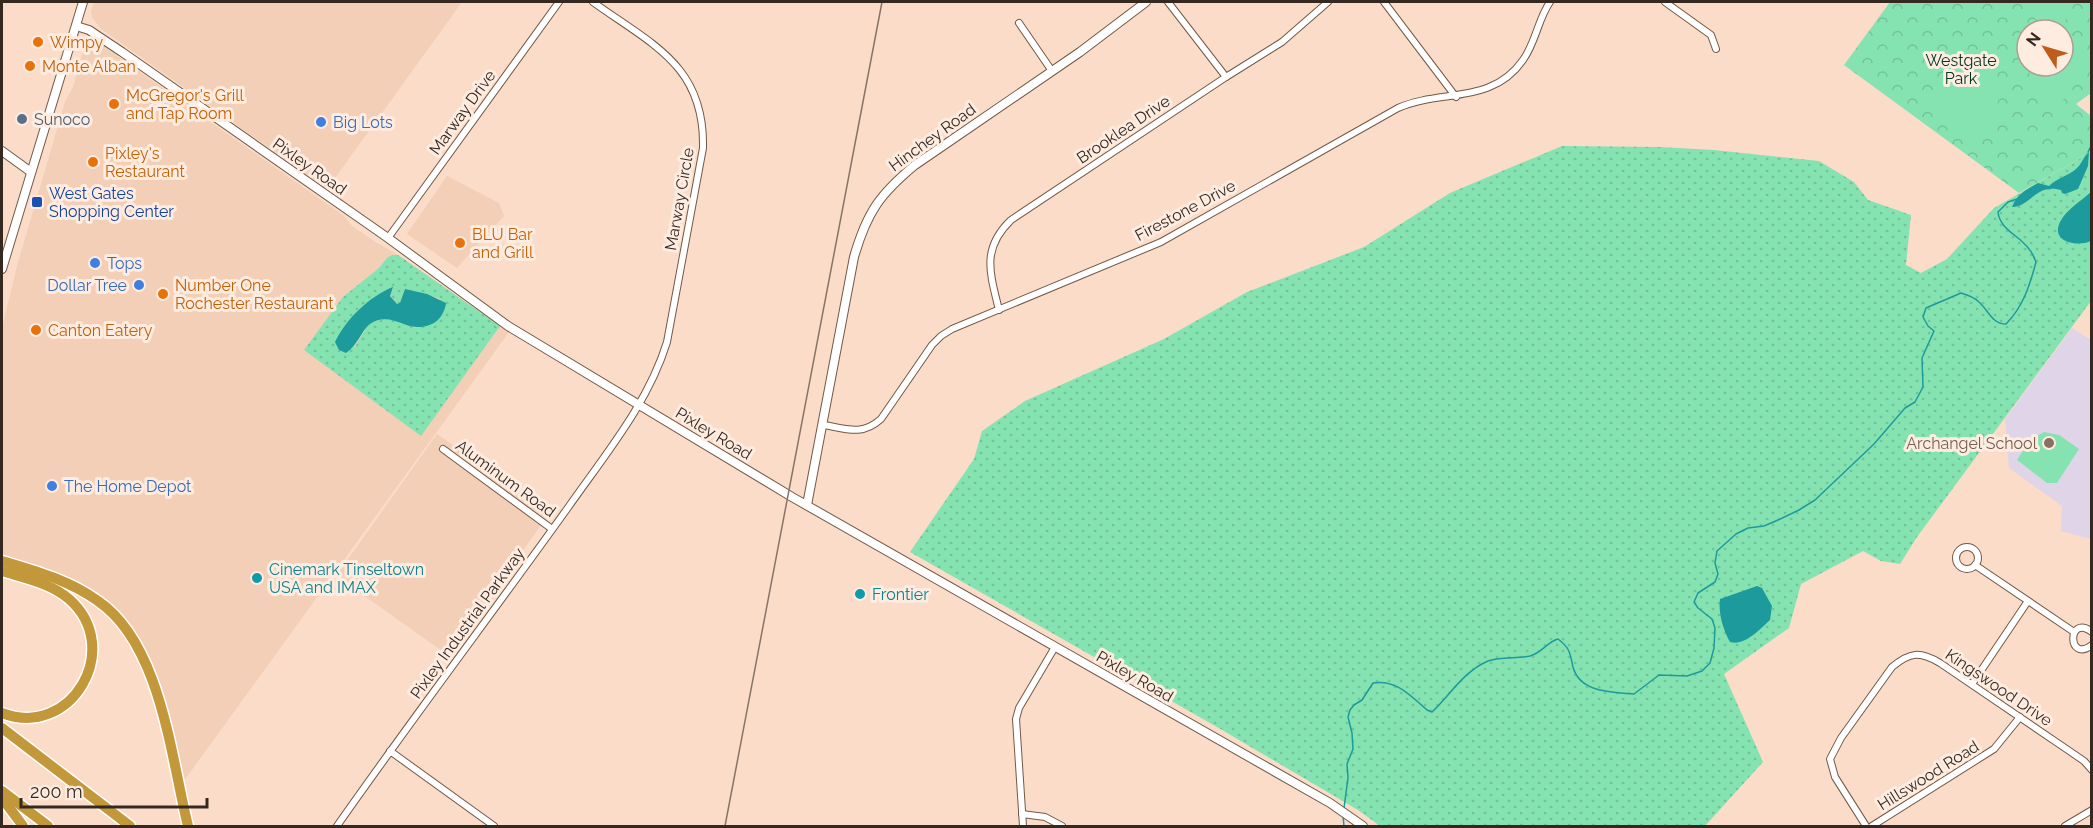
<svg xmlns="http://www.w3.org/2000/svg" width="2093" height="828" viewBox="0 0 2093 828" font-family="Raleway,sans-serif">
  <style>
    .built { fill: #f2cfb6 }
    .education { fill: #dfd4e8 }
    .grass { fill: url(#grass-dots); fill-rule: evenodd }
    .park { fill: url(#park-crowns); fill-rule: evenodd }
    .pitch { fill: #85e3b2 }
    .water { fill: #1d9a9c }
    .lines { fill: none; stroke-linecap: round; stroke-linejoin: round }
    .stream { stroke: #1d9a9c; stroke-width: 1.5 }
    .street-casing { stroke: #725947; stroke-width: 8 }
    .secondary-casing { stroke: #725947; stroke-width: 10 }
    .highway-casing { stroke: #fff; stroke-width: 13 }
    .street { stroke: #fff; stroke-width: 6 }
    .secondary { stroke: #fff; stroke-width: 8 }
    .highway { stroke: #c3983a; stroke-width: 10 }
    .rail { stroke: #877467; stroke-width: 1.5 }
    .food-dot { fill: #e8710a; stroke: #feece0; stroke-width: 2 }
    .service-dot { fill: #5c6f8a; stroke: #feece0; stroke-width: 2 }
    .shop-dot { fill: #3f7fe0; stroke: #feece0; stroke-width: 2 }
    .transit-dot { fill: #1a4fb4; stroke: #feece0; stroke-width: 2 }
    .education-dot { fill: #8d6e63; stroke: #feece0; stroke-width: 2 }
    .culture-dot { fill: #0f9aa8; stroke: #feece0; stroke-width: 2 }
    .labels { text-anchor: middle; stroke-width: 6; stroke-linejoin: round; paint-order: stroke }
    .food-label { font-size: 16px; fill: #c56008; stroke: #feece0; text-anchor: start }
    .park-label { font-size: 16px; fill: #043420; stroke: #feece0 }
    .street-label { font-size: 16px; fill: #342821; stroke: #feece0 }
    .service-label { font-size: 16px; fill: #4e5e75; stroke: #feece0; text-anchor: start }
    .shop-label { font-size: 16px; fill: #366cbe; stroke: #feece0; text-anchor: start }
    .transit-label { font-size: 16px; fill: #164399; stroke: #feece0; text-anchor: start }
    .education-label { font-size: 16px; fill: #785e54; stroke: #feece0; text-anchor: end }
    .culture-label { font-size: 16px; fill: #0d838f; stroke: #feece0; text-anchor: start }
  </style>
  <defs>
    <pattern id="grass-dots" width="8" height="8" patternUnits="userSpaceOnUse" patternTransform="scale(1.5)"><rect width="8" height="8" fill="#85e3b2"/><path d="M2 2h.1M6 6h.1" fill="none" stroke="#73c399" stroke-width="1.8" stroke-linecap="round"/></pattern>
    <pattern id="park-crowns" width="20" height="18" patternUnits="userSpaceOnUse" patternTransform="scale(1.5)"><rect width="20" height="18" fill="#85e3b2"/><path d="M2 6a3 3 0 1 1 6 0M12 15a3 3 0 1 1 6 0" fill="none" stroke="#73c399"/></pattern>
  </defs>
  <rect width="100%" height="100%" fill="#fadcc8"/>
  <g class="built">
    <polygon points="94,2 462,2 327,189 100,28 92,17 91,12"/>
    <polygon points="91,45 103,46 344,216 352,226 374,241 398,255 509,332 181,785 156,676 137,637 124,620 97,594 82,585 58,573 2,556 2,328 17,266 65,102 73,87 82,54 86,47"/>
    <polygon points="447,176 499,203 504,216 457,268 407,234"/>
    <polygon points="437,434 549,514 448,655 336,576"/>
  </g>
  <polygon class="education" points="2072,328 2091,340 2091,539 2061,531 2062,506 2009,468 2005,419"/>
  <g class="grass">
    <polygon points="1562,146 1660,147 1714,150 1819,161 1854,182 1868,200 1911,215 1906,265 1921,273 1947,259 1994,208 2079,159 2091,148 2091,301 1917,537 1900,564 1881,561 1863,551 1801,584 1789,628 1724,674 1763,762 1705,826 1380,826 1358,810 1217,727 910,552 974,459 982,431 1025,401 1164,339 1247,292 1364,247 1450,193"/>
    <path d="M392 255H398L500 326 421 436 304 350 343 297 379 268 387 258ZM393 288 390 295 397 304H400L405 289 441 299 416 328C403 322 384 314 370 324 364 329 359 341 354 348L358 310 386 290Z"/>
  </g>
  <path class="park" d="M1890 2H2091V93L2076 104 2091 116V148L2079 159 2019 193 1844 65ZM2027 30H2063V66H2027Z"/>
  <g class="pitch">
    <polygon points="2037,2 2073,2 2069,6 2073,9 2058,30 2051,30 2028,13"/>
    <path d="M2063 39 2091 58V65L2054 111C2039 96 2032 88 2028 66H2063Z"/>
    <path d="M1970 53C2000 75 2010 117 1979 144L1935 108V98Z"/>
    <polygon points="2044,432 2059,435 2079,449 2057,483 2047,483 2017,460 2030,440"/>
  </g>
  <g class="water">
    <path d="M2089 152 2088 166 2078 189 2065 194 2062 193 2061 190C2035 183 2031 207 2012 207 2017 194 2026 190 2038 183L2049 186C2057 178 2068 176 2076 169 2082 164 2083 157 2089 152Z"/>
    <path d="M2091 192V241C2079 247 2050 243 2060 222 2067 209 2081 201 2091 192Z"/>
    <path d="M393 287 390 296 397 304 400 303 405 289 427 294 446 303C444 318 433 328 416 327 403 327 388 312 370 324 361 331 358 345 346 353L339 350 335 342C346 319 370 296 393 287Z"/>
    <path d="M1757 586 1762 588 1772 606 1770 620C1759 630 1745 646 1730 642 1723 630 1718 612 1720 599Z"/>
  </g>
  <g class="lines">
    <g class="stream">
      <polyline points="2088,152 2092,144"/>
      <path d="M1344 808 1348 778 1347 764 1353 749 1352 733 1348 717 1350 710 1354 705 1362 700 1373 683C1396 679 1411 696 1427 710L1432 712C1450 695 1464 671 1488 661 1502 656 1516 659 1530 656 1542 653 1547 642 1558 639 1570 648 1570 653 1573 667 1580 693 1612 692 1634 694L1659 675 1687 676 1702 671 1710 663 1714 648 1715 628 1712 619 1698 608 1694 602 1698 593 1715 582 1718 574 1715 563 1717 551 1736 534 1748 528 1764 526 1778 520 1799 510 1815 500 1874 444 1905 408 1915 402 1923 387 1922 358 1934 331 1928 326 1923 317 1926 308 1961 293C1968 295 1974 297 1979 302 1989 311 1992 324 2006 324 2023 307 2030 285 2036 262 2034 257 2032 252 2029 249 2019 235 2000 230 1998 212L2008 202 2017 199"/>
      <polyline points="1343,816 1344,826"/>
    </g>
    <defs>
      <g id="street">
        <polyline points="1168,2 1226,77"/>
        <polyline points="1384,2 1456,97"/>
        <polyline points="1665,2 1711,35 1716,49"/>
        <polyline points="1019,23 1052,71"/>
        <polyline points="388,238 559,2"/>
        <path d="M999 310C990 273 981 249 1011 220L1226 77 1282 42 1328 2"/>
        <path d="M824 425C847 429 862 436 881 419L932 345 941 336 952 329 1161 242 1398 108C1441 89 1492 105 1523 60 1536 42 1538 19 1550 2"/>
        <polyline points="443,449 552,529"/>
        <circle cx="1967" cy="558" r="11"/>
        <polyline points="1975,565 2074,632"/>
        <path d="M2092 632C2067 613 2067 664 2092 645"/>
        <polyline points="1972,684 2028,601"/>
        <polyline points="390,751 494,826"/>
        <polyline points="1022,814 1045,817 1062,826"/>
        <path d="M337 826C412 719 491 615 567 509 604 456 648 404 667 342L703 148C705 65 651 44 593 2"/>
        <polyline points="1023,826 1016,719 1019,708 1055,647"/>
        <path d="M1866 826 1835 777 1830 759 1841 738 1892 667C1910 652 1920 651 1940 663L2065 748 2084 761 2092 770"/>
        <polyline points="1872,826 1994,749 2020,717"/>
        <polyline points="2065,826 2092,810"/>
      </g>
      <g id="secondary">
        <polyline points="76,26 89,30 122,52 388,238 508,326 792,497 1330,803 1363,826"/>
        <polyline points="2,151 31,172"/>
        <polyline points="2,269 83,2"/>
        <path d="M807 505 854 257C867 212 880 194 915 165L1080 52 1146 2"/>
      </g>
      <g id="highway">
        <path d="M2 561C35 571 69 580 98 601 161 644 171 758 188 826"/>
        <path d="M2 571C24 578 51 583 69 599 125 648 71 740 2 713"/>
        <polyline points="2,728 130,826"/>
        <polyline points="2,791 48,826"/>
        <polyline points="2,798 23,826"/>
      </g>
    </defs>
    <use href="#street" class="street-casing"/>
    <use href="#secondary" class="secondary-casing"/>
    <use href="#highway" class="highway-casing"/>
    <use href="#street" class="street"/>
    <use href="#secondary" class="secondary"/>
    <use href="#highway" class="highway"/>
    <polyline class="rail" points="725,826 882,2"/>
  </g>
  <g class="food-dot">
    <circle cx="38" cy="42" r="6"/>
    <circle cx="30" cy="66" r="6"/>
    <circle cx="114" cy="104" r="6"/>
    <circle cx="93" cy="162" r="6"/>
    <circle cx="460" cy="243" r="6"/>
    <circle cx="163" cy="294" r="6"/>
    <circle cx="36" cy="330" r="6"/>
  </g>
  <circle class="service-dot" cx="22" cy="119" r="6"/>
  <g class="shop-dot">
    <circle cx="321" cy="122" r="6"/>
    <circle cx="95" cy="263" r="6"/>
    <circle cx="139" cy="285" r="6"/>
    <circle cx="52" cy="486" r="6"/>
  </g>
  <rect class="transit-dot" x="31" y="196" width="12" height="12" rx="3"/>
  <circle class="education-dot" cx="2049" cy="443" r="6"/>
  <g class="culture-dot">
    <circle cx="257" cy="578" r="6"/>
    <circle cx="860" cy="594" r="6"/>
  </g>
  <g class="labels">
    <g class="food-label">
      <text x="50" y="48">Wimpy</text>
      <text x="42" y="72">Monte Alban</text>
      <text x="126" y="101">McGregor's Grill<tspan x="126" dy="18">and Tap Room</tspan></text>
      <text x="105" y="159">Pixley's<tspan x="105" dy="18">Restaurant</tspan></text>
      <text x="472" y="240">BLU Bar<tspan x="472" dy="18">and Grill</tspan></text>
      <text x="175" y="291">Number One<tspan x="175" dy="18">Rochester Restaurant</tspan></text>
      <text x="48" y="336">Canton Eatery</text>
    </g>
    <g class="park-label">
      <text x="1961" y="66">Westgate<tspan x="1961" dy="18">Park</tspan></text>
    </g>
    <g class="street-label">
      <text transform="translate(462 112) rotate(-54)" y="6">Marway Drive</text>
      <text transform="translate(1123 129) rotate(-34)" y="6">Brooklea Drive</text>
      <text transform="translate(932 137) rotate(-36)" y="6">Hinchey Road</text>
      <text transform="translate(310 166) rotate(35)" y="6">Pixley Road</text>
      <text transform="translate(679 199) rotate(-80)" y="6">Marway Circle</text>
      <text transform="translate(1185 210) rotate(-28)" y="6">Firestone Drive</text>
      <text transform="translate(714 433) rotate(31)" y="6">Pixley Road</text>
      <text transform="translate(506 478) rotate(36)" y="6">Aluminum Road</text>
      <text transform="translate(467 623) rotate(-54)" y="6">Pixley Industrial Parkway</text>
      <text transform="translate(1135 676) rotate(30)" y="6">Pixley Road</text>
      <text transform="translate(1999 687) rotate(34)" y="6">Kingswood Drive</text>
      <text transform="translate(1928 775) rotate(-32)" y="6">Hillswood Road</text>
    </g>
    <g class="service-label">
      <text x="34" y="125">Sunoco</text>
    </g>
    <g class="shop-label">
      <text x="333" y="128">Big Lots</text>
      <text x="107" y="269">Tops</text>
      <text x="127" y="291" text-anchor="end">Dollar Tree</text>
      <text x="64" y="492">The Home Depot</text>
    </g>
    <g class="transit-label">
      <text x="49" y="199">West Gates<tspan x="49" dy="18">Shopping Center</tspan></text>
    </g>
    <g class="education-label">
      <text x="2037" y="449">Archangel School</text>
    </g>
    <g class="culture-label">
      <text x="269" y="575">Cinemark Tinseltown<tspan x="269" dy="18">USA and IMAX</tspan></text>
      <text x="872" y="600">Frontier</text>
    </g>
  </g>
  <rect width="2093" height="828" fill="none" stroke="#342821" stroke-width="6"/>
  <g transform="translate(2045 48) rotate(307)"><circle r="28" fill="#feece0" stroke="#ad9e94" stroke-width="1.5"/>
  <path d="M0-4.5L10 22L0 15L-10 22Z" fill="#bd5c1b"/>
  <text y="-9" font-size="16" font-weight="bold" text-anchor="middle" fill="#342821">N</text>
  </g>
  <path d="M21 798v9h186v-9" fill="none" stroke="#342821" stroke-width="3"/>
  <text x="30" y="798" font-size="18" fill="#342821" stroke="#feece0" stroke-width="4.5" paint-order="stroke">200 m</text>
</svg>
